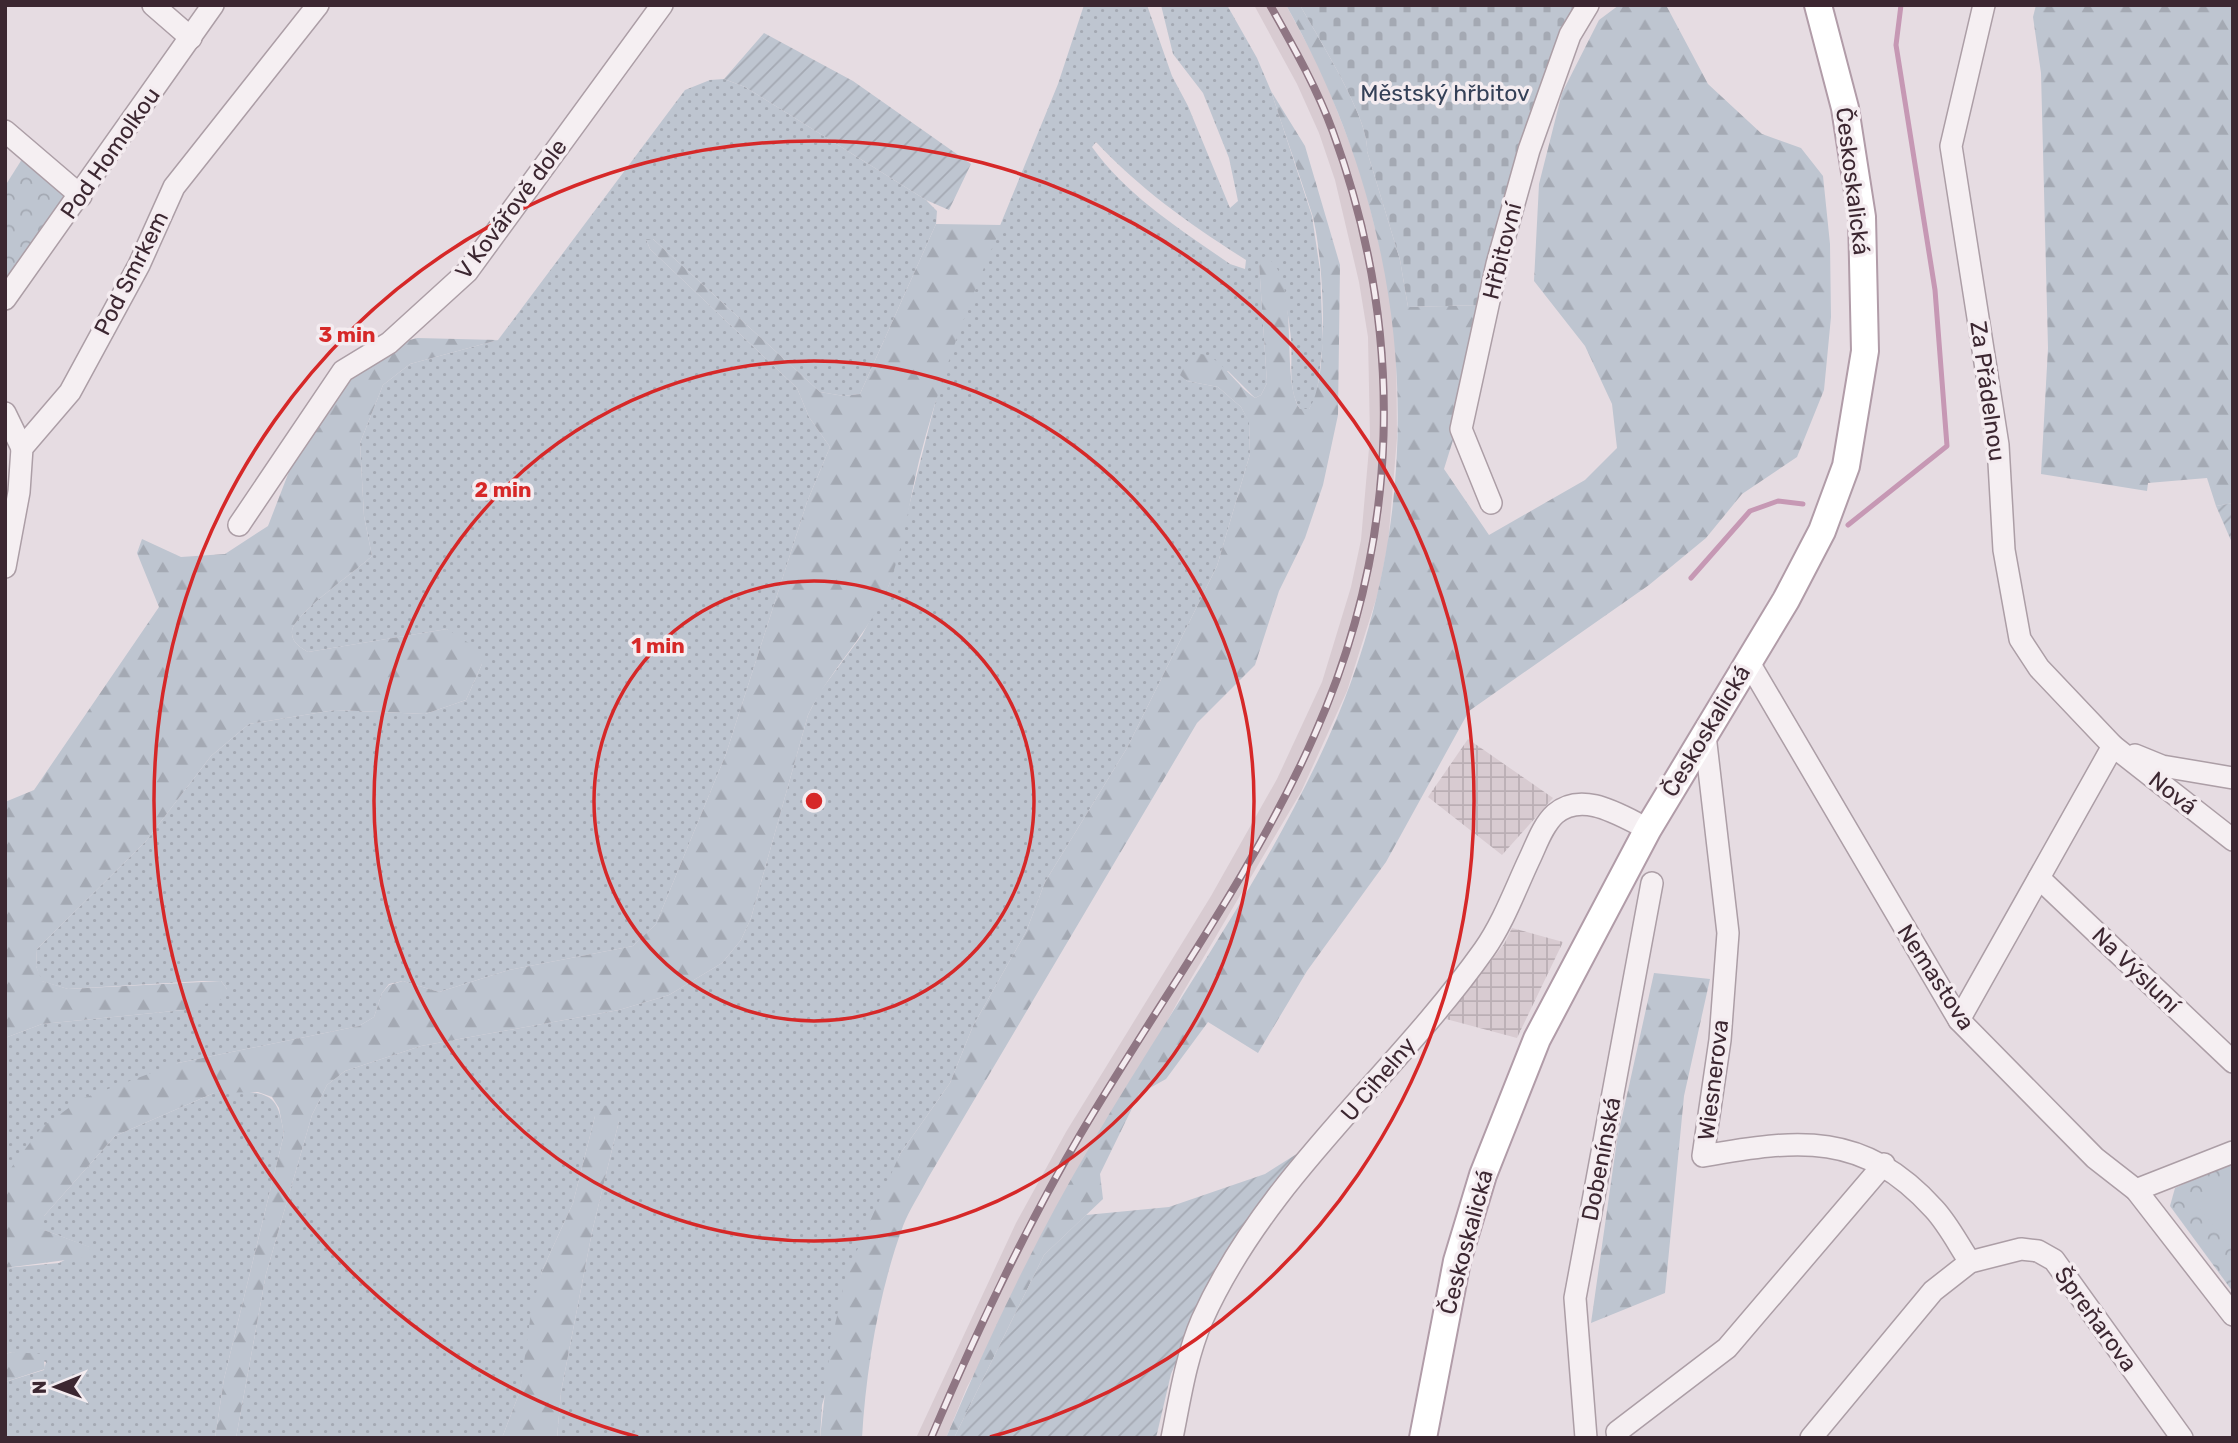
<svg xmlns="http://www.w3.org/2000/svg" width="2238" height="1443" viewBox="0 0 2238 1443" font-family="Rubik,sans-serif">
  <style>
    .built { fill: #d8cbd1 }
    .industrial { fill: url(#industrial-grid) }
    .grass { fill: url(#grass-dots); fill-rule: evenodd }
    .forest { fill: url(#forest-firs) }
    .cemetery { fill: url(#cemetery-stones) }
    .park { fill: url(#park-crowns) }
    .garden { fill: url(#garden-furrows) }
    .pitch { fill: #bec5d0 }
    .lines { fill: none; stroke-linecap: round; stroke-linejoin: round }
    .stream { stroke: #c698b4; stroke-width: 5 }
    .minor-casing { stroke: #ac9ea6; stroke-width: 24 }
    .major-casing { stroke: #b19ca8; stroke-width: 30 }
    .minor { stroke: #f5eff2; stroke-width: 21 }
    .major { stroke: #fff; stroke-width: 26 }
    .rail-casing { stroke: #8f7683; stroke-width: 8 }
    .rail { stroke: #f4ecf0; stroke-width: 5; stroke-dasharray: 16; stroke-linecap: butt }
    .ring { fill: none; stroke: #d62828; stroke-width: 3.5 }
    .labels { text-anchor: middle; stroke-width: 7; stroke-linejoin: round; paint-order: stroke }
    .park-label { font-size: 23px; fill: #344057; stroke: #f4ecf0 }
    .street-label { font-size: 23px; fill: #3c2731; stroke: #f4ecf0 }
    .centre { fill: #d62828; stroke: #f4ecf0; stroke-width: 3.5 }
    .ring-label { font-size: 21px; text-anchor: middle; font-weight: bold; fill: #d62828; stroke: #f4ecf0; stroke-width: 7; stroke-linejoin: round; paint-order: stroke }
  </style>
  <defs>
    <pattern id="industrial-grid" width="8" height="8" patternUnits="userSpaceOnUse" patternTransform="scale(1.75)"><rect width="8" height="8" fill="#d8cbd1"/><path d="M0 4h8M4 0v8" fill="none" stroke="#baaeb4"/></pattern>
    <pattern id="grass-dots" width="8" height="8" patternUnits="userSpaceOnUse" patternTransform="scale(1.75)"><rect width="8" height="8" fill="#bec5d0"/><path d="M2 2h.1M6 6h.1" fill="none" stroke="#a4a9b3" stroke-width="1.8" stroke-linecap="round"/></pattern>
    <pattern id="forest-firs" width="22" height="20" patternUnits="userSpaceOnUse" patternTransform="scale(1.75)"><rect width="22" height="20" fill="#bec5d0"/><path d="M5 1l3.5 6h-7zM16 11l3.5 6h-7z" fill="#a4a9b3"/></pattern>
    <pattern id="cemetery-stones" width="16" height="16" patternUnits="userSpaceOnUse" patternTransform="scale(1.75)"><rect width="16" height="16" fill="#bec5d0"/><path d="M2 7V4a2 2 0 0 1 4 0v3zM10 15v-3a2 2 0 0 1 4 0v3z" fill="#a4a9b3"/></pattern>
    <pattern id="park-crowns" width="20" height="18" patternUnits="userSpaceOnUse" patternTransform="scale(1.75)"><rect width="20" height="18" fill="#bec5d0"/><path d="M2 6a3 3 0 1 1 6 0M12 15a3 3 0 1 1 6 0" fill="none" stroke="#a4a9b3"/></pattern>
    <pattern id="garden-furrows" width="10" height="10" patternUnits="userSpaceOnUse" patternTransform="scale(1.75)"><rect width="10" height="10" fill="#bec5d0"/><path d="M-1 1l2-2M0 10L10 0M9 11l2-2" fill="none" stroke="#a4a9b3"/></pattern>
  </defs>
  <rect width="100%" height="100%" fill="#e6dce2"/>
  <polygon class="built" points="1254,5 1286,5 1322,72 1361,172 1387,276 1396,335 1397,438 1388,544 1378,593 1347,691 1301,792 1182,994 967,1387 946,1438 916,1438 1016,1223 1066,1132 1211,896 1277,779 1322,682 1351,587 1361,540 1370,437 1368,337 1359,282 1335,180 1319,133 1297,84"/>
  <g class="industrial">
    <polygon points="1468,739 1553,798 1502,855 1428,797"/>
    <polygon points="1512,928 1563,942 1517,1038 1446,1019 1504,944"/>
  </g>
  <g class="grass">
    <path d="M1084 5H1147L1172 76 1188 106 1230 208 1238 201 1229 158 1203 93 1173 54 1161 5H1227L1257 58 1271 91 1312 216 1320 270 1323 343 1316 399 1309 409H1300C1287 388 1293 363 1291 339 1289 317 1285 296 1279 274L1259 263 1267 383 1261 395 1255 398 1228 371 1180 374 1187 381 1218 387 1241 407 1249 421 1250 454 1217 566 1127 748 1045 882 1026 932 973 1026 950 1083 900 1154 886 1190 822 1405 820 1438H557L561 1392 592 1232 619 1121 595 1116 573 1203 542 1271 520 1391 502 1438H236L266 1274 312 1115 327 1085 345 1071 421 1046 619 1010 669 995 722 963 741 940 751 918 808 715 819 693 862 635 889 585 940 384 965 311 1058 84ZM1096 142C1141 190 1191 225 1246 260L1245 269 1230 264C1180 229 1128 197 1092 147Z"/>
    <path d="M724 79 745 87 926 200 937 211 936 224 860 394 844 396 820 392 653 239H646L650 249 797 388 809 417 830 447 807 502 726 754 656 924 633 946 509 970 439 992 403 981 389 984 382 993 374 1017 359 1026 178 1063 5 1176V1038L42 1024 184 1010 227 989 221 981H202L68 989 41 981 36 966 37 949 146 841 211 756 249 724 335 710 425 714 466 700 482 664 447 629 308 652C300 647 291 642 292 631 295 613 356 571 372 556L364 516 360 443 383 385 410 364 498 340 685 90 710 80Z"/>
    <path d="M237 1091C274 1093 278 1099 284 1134L224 1379 215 1438H5V1382L44 1370 46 1362 12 1352 5 1354V1268L59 1263 89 1247 44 1230V1216L115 1136 214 1093Z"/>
  </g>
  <g class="forest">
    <path d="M1286 5H1300C1317 36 1370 119 1367 151L1400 260 1408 307 1483 305 1468 392 1444 469 1489 535 1585 480 1617 448 1612 404 1585 346 1534 281 1539 184 1562 93 1599 20 1619 5H1666L1708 84 1762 134 1801 148 1823 176 1830 244 1831 317 1824 390 1797 457 1742 494 1706 538 1649 585 1469 711 1386 862 1307 971 1258 1053 1208 1022 1166 1079 1139 1094 1100 1174 1103 1199 1044 1255 954 1438H946C989 1337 1036 1237 1092 1143 1170 1010 1262 883 1326 743 1437 502 1416 234 1286 5Z"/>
    <polygon points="2036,5 2233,5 2233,503 2216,506 2207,478 2148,483 2147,491 2041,474 2048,348 2041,73 2033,17"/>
    <path d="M1271 91 1305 146 1340 265 1338 415 1323 485 1305 538 1279 591 1255 665 1197 723 928 1178C920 1194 909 1210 903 1226 879 1291 866 1369 862 1438H820L830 1348 846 1275 900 1154 950 1083 973 1026 1026 932 1045 882 1127 748 1217 566 1250 454 1249 422 1241 407 1218 387 1187 381 1180 375C1202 322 1232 385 1255 398L1261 395 1267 383 1259 263 1265 256C1303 278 1279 377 1300 409H1309C1331 377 1323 251 1312 214 1299 173 1284 132 1271 91Z"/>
    <path d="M936 224 1002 225C968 303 940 379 919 461 909 502 904 545 889 585 870 633 830 669 808 715L751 918 741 940 722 963 669 995 619 1010 421 1046 345 1071 327 1085 312 1115 266 1274 236 1438H215L224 1379 284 1134 279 1108 272 1097 258 1092 214 1093 115 1136 44 1216V1230L90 1247 89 1257 5 1268V1176L41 1128 81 1099 178 1063 359 1026 374 1017 382 993 389 985 403 981 439 992 509 970 633 946 656 924 726 754 807 502 830 447 809 417 797 388 650 249 646 239H653L820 392 844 396 860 394Z"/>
    <path d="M417 338 498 340 410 364 383 385 360 443 364 516 372 556C356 571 295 613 292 631 291 642 300 647 308 652L447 629 481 651 482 664 466 700 425 714 335 710 249 724 211 756 146 841 37 949 36 966 42 981 68 989 221 981 227 989 223 999 184 1010 42 1024 5 1038V802L34 790 159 607 137 553 142 539 181 557 225 554 268 526 295 456 340 378 341 359Z"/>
    <polygon points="1654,973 1710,979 1684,1096 1665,1293 1591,1323 1617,1140"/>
    <polygon points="610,1105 619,1121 592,1232 561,1392 557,1438 502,1438 520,1391 531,1313 542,1271 573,1203 595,1116 602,1106"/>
    <polygon points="12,1352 43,1354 45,1369 5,1382 5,1354"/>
  </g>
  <path class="cemetery" d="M1300 5H1575L1523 134 1483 305 1408 307 1400 260 1367 151C1370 119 1317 36 1300 5Z"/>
  <g class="park">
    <polygon points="24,156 64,196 5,280 5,186"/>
    <polygon points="2233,1162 2233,1292 2170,1206 2175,1188"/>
  </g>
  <g class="garden">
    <polygon points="764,33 853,81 971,164 949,210 926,200 745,87 724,79"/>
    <polygon points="2233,503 2233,545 2216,506"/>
    <polygon points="1303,1150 1207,1290 1171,1374 1156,1438 954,1438 1044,1255 1086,1215 1169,1207 1265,1174"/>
  </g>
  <polygon class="pitch" points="2233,1177 2233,1250 2197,1205"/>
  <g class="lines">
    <g class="stream">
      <polyline points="1848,525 1947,446 1935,290 1896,45 1901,5"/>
      <polyline points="1691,578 1750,511 1778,501 1803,504"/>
    </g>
    <defs>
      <g id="minor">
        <polyline points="153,5 191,38"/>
        <polyline points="1984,5 1951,146 1998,445 2004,550 2020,639 2039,668 2113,746 2233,840"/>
        <polyline points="5,131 81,196"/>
        <polyline points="5,299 213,5"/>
        <polyline points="5,413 22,448"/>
        <polyline points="1491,503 1461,429 1497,264 1529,150 1570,35 1588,5"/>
        <polyline points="239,525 343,371 389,343 467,272 662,5"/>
        <polyline points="5,567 19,492 22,448 70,392 139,265 174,187 318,5"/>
        <polyline points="1748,661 1959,1020 2095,1158 2136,1190 2233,1315"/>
        <path d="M1705 735 1728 933 1720 1040 1703 1156C1799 1139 1863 1131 1934 1209 1948 1224 1958 1244 1970 1262"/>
        <polyline points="2135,755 2162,766 2233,778"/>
        <polyline points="2039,878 2233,1062"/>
        <polyline points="1959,1020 2113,746"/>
        <polyline points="2136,1190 2233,1152"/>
        <polyline points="1617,1432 1727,1348 1884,1164"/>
        <path d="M1172 1438C1180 1398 1186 1357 1202 1320 1266 1177 1394 1077 1484 950 1503 923 1515 890 1529 860 1536 846 1542 826 1555 814 1583 790 1621 816 1648 829"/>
        <polyline points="1586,1438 1575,1298 1652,883"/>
        <polyline points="1811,1438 1933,1291 1970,1262 2021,1249 2038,1251 2054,1260 2182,1438"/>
      </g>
      <polyline id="major" points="1423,1438 1457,1261 1483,1175 1537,1039 1648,829 1786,600 1822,531 1846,466 1865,351 1862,217 1845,108 1818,5"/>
    </defs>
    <use href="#minor" class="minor-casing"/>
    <use href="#major" class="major-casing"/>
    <use href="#minor" class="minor"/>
    <use href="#major" class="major"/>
    <defs>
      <path id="rail" d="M931 1438C975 1335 1023 1232 1080 1135 1158 1003 1252 876 1314 736 1401 540 1406 332 1333 132 1317 88 1293 46 1270 5"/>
    </defs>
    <use href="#rail" class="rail-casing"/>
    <use href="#rail" class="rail"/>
  </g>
  <g class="ring">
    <circle cx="814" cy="801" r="220"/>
    <circle cx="814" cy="801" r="440"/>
    <path d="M638 1437A660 660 0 1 1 990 1437"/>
  </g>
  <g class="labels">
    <g class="park-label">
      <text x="1445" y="101">Městský hřbitov</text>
    </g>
    <g class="street-label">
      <text transform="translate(110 153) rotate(-55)" y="8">Pod Homolkou</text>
      <text transform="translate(1853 181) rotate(83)" y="8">Českoskalická</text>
      <text transform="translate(511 209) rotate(-53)" y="8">V Kovářově dole</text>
      <text transform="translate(1502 251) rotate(-76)" y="8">Hřbitovní</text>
      <text transform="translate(131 273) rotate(-63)" y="8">Pod Smrkem</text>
      <text transform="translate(1988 391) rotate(82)" y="8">Za Přádelnou</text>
      <text transform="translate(1706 731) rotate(-59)" y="8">Českoskalická</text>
      <text transform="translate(2173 793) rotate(38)" y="8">Nová</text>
      <text transform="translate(2136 970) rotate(44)" y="8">Na Výsluní</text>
      <text transform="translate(1936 977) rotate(57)" y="8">Nemastova</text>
      <text transform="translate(1378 1079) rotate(-50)" y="8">U Cihelny</text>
      <text transform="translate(1713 1080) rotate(-83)" y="8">Wiesnerova</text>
      <text transform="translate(1601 1159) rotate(-79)" y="8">Dobenínská</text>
      <text transform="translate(1466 1242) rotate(-75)" y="8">Českoskalická</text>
      <text transform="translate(2096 1319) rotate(54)" y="8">Špreňarova</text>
    </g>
  </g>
  <circle cx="814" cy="801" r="10" class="centre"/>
  <g class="ring-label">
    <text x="347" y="342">3 min</text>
    <text x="503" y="497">2 min</text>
    <text x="658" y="653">1 min</text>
  </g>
  <rect width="2238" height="1443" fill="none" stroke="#3c2731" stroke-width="14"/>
  <g transform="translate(56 1387) rotate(269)" stroke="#f4ecf0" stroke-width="5" paint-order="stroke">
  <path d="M0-5L12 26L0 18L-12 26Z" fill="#3c2731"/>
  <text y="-10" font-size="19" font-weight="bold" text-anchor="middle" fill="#3c2731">N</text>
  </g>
</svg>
